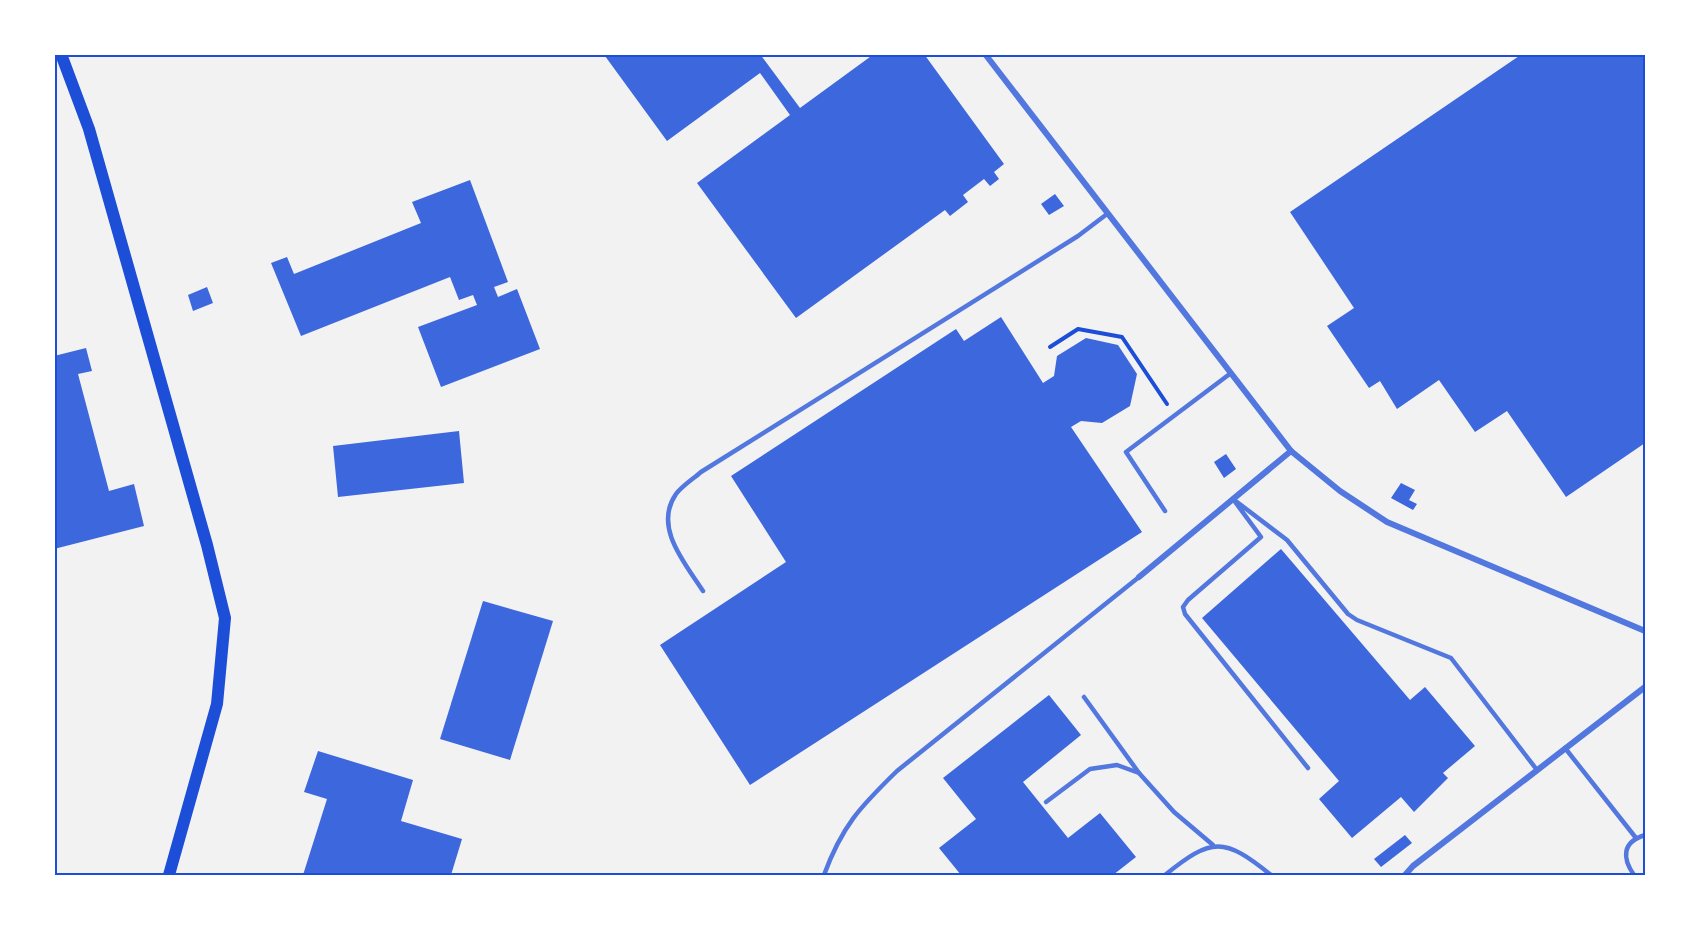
<svg xmlns="http://www.w3.org/2000/svg" width="1699" height="929" viewBox="0 0 1699 929" font-family="'DejaVu Sans',sans-serif">
  <style>
    .building { fill: #3d67dc }
    .lines { fill: none; stroke-linecap: round; stroke-linejoin: round }
    .path { stroke: #1d4ed8; stroke-width: 4 }
    .service { stroke: #5277de; stroke-width: 4.5 }
    .minor { stroke: #5277de; stroke-width: 6 }
    .secondary { stroke: #1d4ed8; stroke-width: 12 }
    .neatline { fill: none; stroke: #1d4ed8; stroke-width: 2 }
  </style>
  <rect width="100%" height="100%" fill="#f2f2f2"/>
  <g class="building">
    <polygon points="607,54 760,54 800,108 874,54 924,54 1004,164 994,172 999,179 990,186 984,179 963,195 968,202 950,216 945,210 796,318 697,183 790,115 760,73 667,141 605,56"/>
    <polygon points="1522,54 1645,54 1645,443 1566,497 1507,411 1475,432 1439,380 1397,409 1380,381 1369,388 1327,326 1354,308 1290,212"/>
    <polygon points="470,180 508,282 494,287 498,297 517,289 540,349 441,387 418,327 477,305 473,295 459,300 450,277 301,336 271,263 287,257 294,274 421,223 412,202"/>
    <polygon points="1055,194 1064,206 1049,215 1041,204"/>
    <polygon points="207,287 213,303 193,311 188,295"/>
    <polygon points="1001,317 1043,383 1054,376 1057,356 1086,338 1118,345 1137,374 1130,406 1102,423 1081,421 1071,427 1142,532 750,785 660,645 786,562 731,476 956,329 964,341"/>
    <polygon points="86,348 92,371 78,374 109,491 134,484 144,526 54,549 54,356"/>
    <polygon points="459,431 464,483 338,497 333,446"/>
    <polygon points="1226,454 1236,469 1224,478 1214,462"/>
    <polygon points="1401,483 1415,490 1409,500 1417,504 1413,510 1391,498"/>
    <polygon points="1281,549 1410,700 1425,687 1475,746 1443,773 1448,778 1414,812 1401,797 1352,838 1319,799 1339,781 1202,618"/>
    <polygon points="483,601 553,621 510,760 440,739"/>
    <polygon points="1049,695 1081,735 1023,782 1068,838 1100,813 1136,857 1113,875 961,875 939,848 976,819 943,778"/>
    <polygon points="318,751 413,780 401,821 462,839 451,875 303,875 327,799 304,792"/>
    <polygon points="1405,835 1412,843 1381,867 1374,859"/>
  </g>
  <g class="lines">
    <polyline class="path" points="1050,347 1078,329 1122,337 1167,404"/>
    <g class="service">
      <polyline points="1165,511 1126,452 1231,373"/>
      <path d="M703 591C685 563 653 527 676 494 682 486 693 479 701 472L1078 236 1107 214"/>
      <polyline points="1084,697 1139,773"/>
      <polyline points="1565,748 1636,838"/>
      <polyline points="1308,768 1185,614 1183,607 1188,600 1261,537 1233,499 1287,540 1348,614 1357,620 1451,658 1537,770"/>
      <polyline points="1046,802 1090,769 1117,765 1139,773 1174,812 1213,845"/>
      <path d="M824 875C842 826 860 807 897 771L1139 577"/>
      <path d="M1165 875C1212 837 1224 837 1271 875"/>
      <path d="M1634 875C1622 858 1622 842 1645 835"/>
    </g>
    <g class="minor">
      <polyline points="985,54 1291,451 1340,491 1387,522 1645,631"/>
      <polyline points="1139,577 1291,451"/>
      <polyline points="1405,875 1413,866 1645,687"/>
    </g>
    <polyline class="secondary" points="61,54 89,129 207,545 225,618 217,704 169,875"/>
  </g>
  <rect width="1699" height="929" fill="none" stroke="#ffffff" stroke-width="111"/>
  <rect x="56" y="56" width="1588" height="818" class="neatline"/>
</svg>
